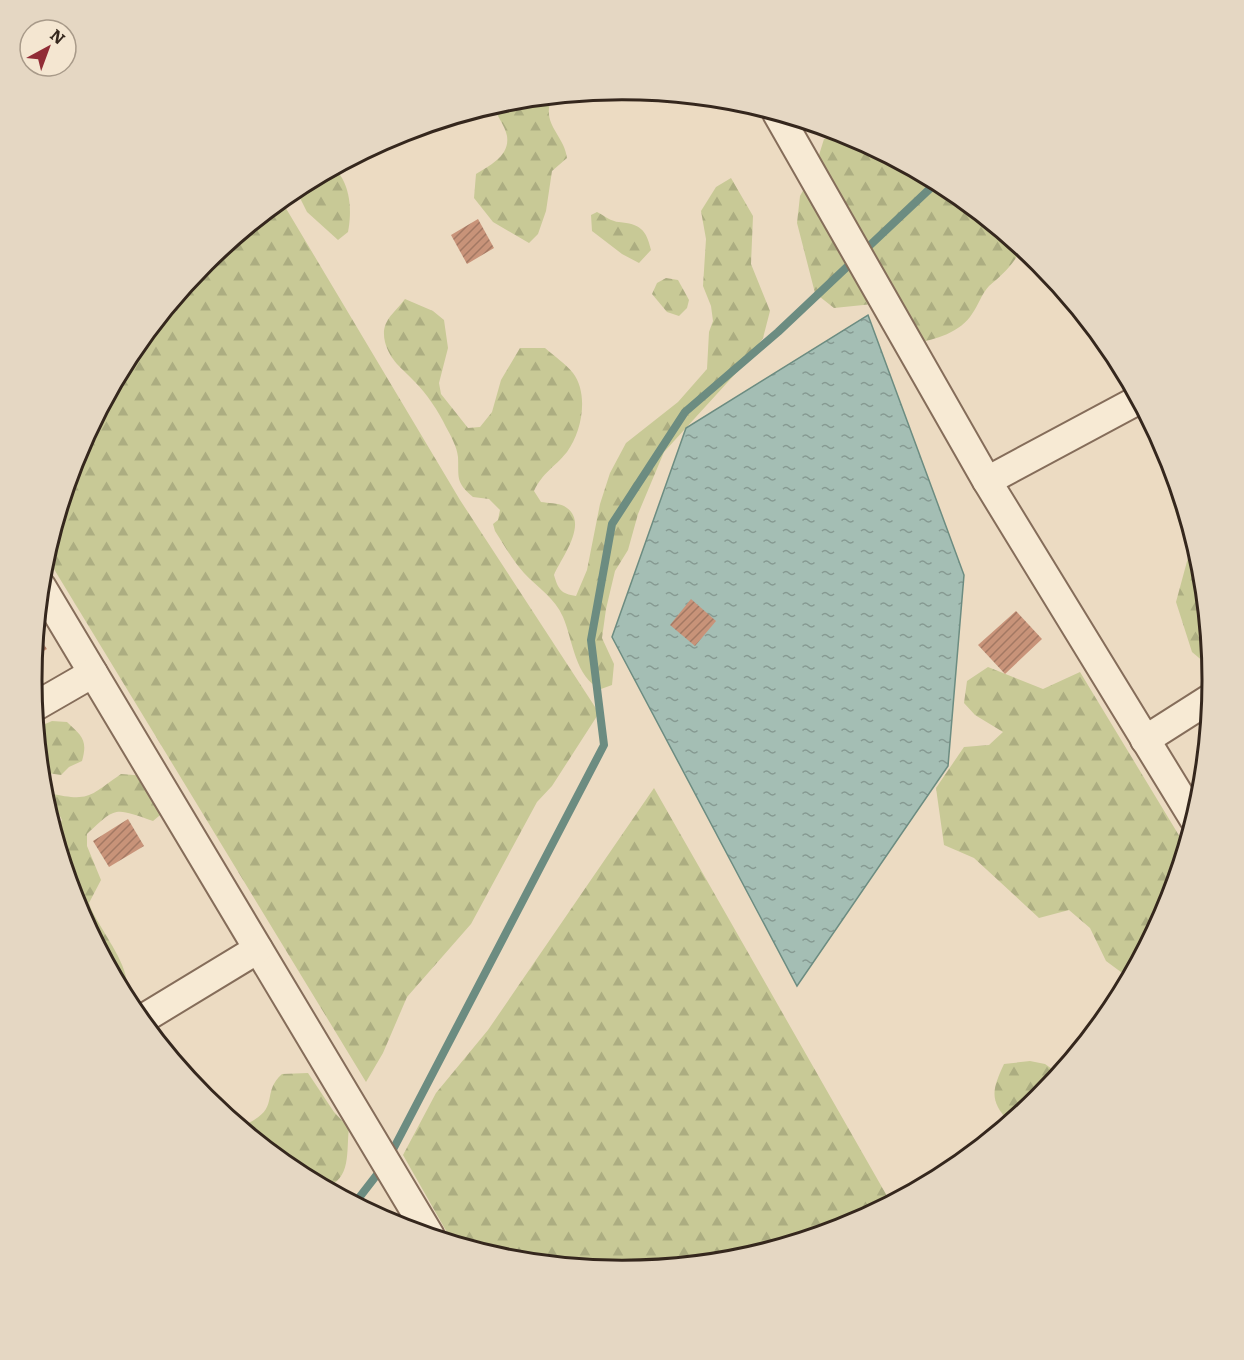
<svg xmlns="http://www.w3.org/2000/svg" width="1244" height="1360" viewBox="0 0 1244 1360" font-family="Literata,serif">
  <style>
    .forest { fill: url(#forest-firs) }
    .water { fill: url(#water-ripples); stroke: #6c8c81; stroke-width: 1.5 }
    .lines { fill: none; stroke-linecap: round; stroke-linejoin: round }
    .stream { stroke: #6c8c81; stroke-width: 8 }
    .building { fill: url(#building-hatch) }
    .street-casing { stroke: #856d5a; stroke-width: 32 }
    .street { stroke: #f7ead4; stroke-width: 28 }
    .rim { fill: none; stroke: #35271d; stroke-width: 3 }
  </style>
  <defs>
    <pattern id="forest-firs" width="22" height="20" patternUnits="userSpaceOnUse" patternTransform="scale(1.5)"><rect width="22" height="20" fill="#c8c996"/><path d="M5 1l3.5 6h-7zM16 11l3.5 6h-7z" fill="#acad81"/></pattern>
    <pattern id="water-ripples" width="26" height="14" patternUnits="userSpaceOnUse" patternTransform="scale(1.5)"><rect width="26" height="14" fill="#a4beb4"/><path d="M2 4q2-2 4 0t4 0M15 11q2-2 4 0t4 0" fill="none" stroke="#869a92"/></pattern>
    <pattern id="building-hatch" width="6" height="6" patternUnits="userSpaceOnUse" patternTransform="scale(1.5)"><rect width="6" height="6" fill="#c89379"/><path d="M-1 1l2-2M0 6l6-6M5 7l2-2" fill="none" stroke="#a37863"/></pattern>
  </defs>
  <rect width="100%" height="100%" fill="#ecdbc2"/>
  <g class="forest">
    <path d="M553 96C539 123 564 134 567 158L552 171 546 211 538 234 529 243 493 222 474 198 476 174C490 165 510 156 507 136 505 125 496 116 494 105Z"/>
    <path d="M835 136C907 152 966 202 1022 248 1013 265 1003 274 989 286 982 293 978 306 972 314 961 332 935 340 915 343L873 304 834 308 815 293 797 223 800 196 814 171 824 139Z"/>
    <path d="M334 168C351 184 352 211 348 232L338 240 307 212 295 188Z"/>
    <path d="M731 178 753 216 751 264 770 311 763 338 747 361 664 452 638 514 628 550 615 571 606 609 602 638 614 664 612 685 601 689C575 678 573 640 563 617 555 598 538 588 524 573 513 561 504 545 495 531L493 524 498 520 500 510 489 499 473 497C455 482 459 477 458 457 457 447 451 436 446 427 439 412 426 393 415 382 402 368 390 361 385 342 380 321 394 314 405 299L433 311 444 320 448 348 439 383 441 394 468 428 480 427 492 412 501 380 520 348H545C554 356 566 364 573 373 589 394 582 432 567 452 554 468 543 472 534 491L541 502C548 503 558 503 564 506 591 521 561 558 554 575 558 589 561 594 576 596L587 570 600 504 610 473 626 443 678 402 707 369 709 332 713 321 711 306 703 286 706 239 701 211 716 187Z"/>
    <polygon points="281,200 460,500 599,713 552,786 537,802 471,924 407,997 383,1053 366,1082 46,556 77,454 131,352 205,262"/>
    <path d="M597 212C603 215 612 222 619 222 640 224 646 229 651 250L639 263 622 254 592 231 591 215Z"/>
    <polygon points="666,278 678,280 689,300 687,308 679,316 667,312 652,294 657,283"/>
    <polygon points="1179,491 1201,565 1211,668 1192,652 1176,602 1189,554 1171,498"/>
    <polygon points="988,667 1043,689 1080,672 1186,847 1167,906 1129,978 1106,961 1090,928 1069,910 1039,918 974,858 944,845 936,788 964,747 989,745 1003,732 975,715 964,703 967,681"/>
    <path d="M52 721 67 722C82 736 88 740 82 761L69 767 61 775 41 772 36 728Z"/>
    <path d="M121 774 146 776 165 811 153 821C114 808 117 806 87 834V846L101 880 89 903C97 928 137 971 125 996L76 906 54 831 62 820 48 793C90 802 88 797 121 774Z"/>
    <polygon points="654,788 891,1203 848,1226 737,1259 622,1270 506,1259 453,1243 403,1155 436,1093 488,1030"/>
    <path d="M1030 1061 1045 1064 1059 1074 1039 1098 1009 1122C989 1100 992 1090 1004 1064Z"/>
    <path d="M308 1073 334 1112 349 1128C346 1151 352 1180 325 1187L294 1171 240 1127C284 1109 259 1095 282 1074Z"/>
  </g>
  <polygon class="water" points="868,315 964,575 948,766 797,986 612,637 686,428"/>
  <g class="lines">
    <polyline class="stream" points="355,1203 386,1163 604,745 591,640 612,524 685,412 778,332 937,182"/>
  </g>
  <g class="building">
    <polygon points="478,219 494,248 467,264 451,235"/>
    <polygon points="691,599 716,621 695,646 670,625"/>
    <polygon points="1016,611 1042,639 1005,674 978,645"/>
    <polygon points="36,633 47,649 34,657 34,656"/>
    <polygon points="128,819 144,846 109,867 93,841"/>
  </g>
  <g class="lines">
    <defs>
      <g id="street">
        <polyline points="777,113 987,481 1194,819"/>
        <polyline points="987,481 1138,400"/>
        <polyline points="41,586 430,1236"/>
        <polyline points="34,707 93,673"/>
        <polyline points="1145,740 1211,698"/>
        <polyline points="141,1020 258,949"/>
      </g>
    </defs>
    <use href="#street" class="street-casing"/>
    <use href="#street" class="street"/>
  </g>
  <path d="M0 0H1244V1360H0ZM42 680a580 580 0 1 1 1160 0a580 580 0 1 1-1160 0Z" fill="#e5d7c3" fill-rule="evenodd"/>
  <path class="rim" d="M42 680a580 580 0 1 1 1160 0a580 580 0 1 1-1160 0Z"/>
  <g transform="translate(48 48) rotate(41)"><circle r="28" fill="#f4e6d1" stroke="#a89a89" stroke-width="1.5"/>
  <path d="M0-4.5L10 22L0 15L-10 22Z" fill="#912c36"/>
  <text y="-9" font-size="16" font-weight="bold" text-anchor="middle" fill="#35271d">N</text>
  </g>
</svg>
